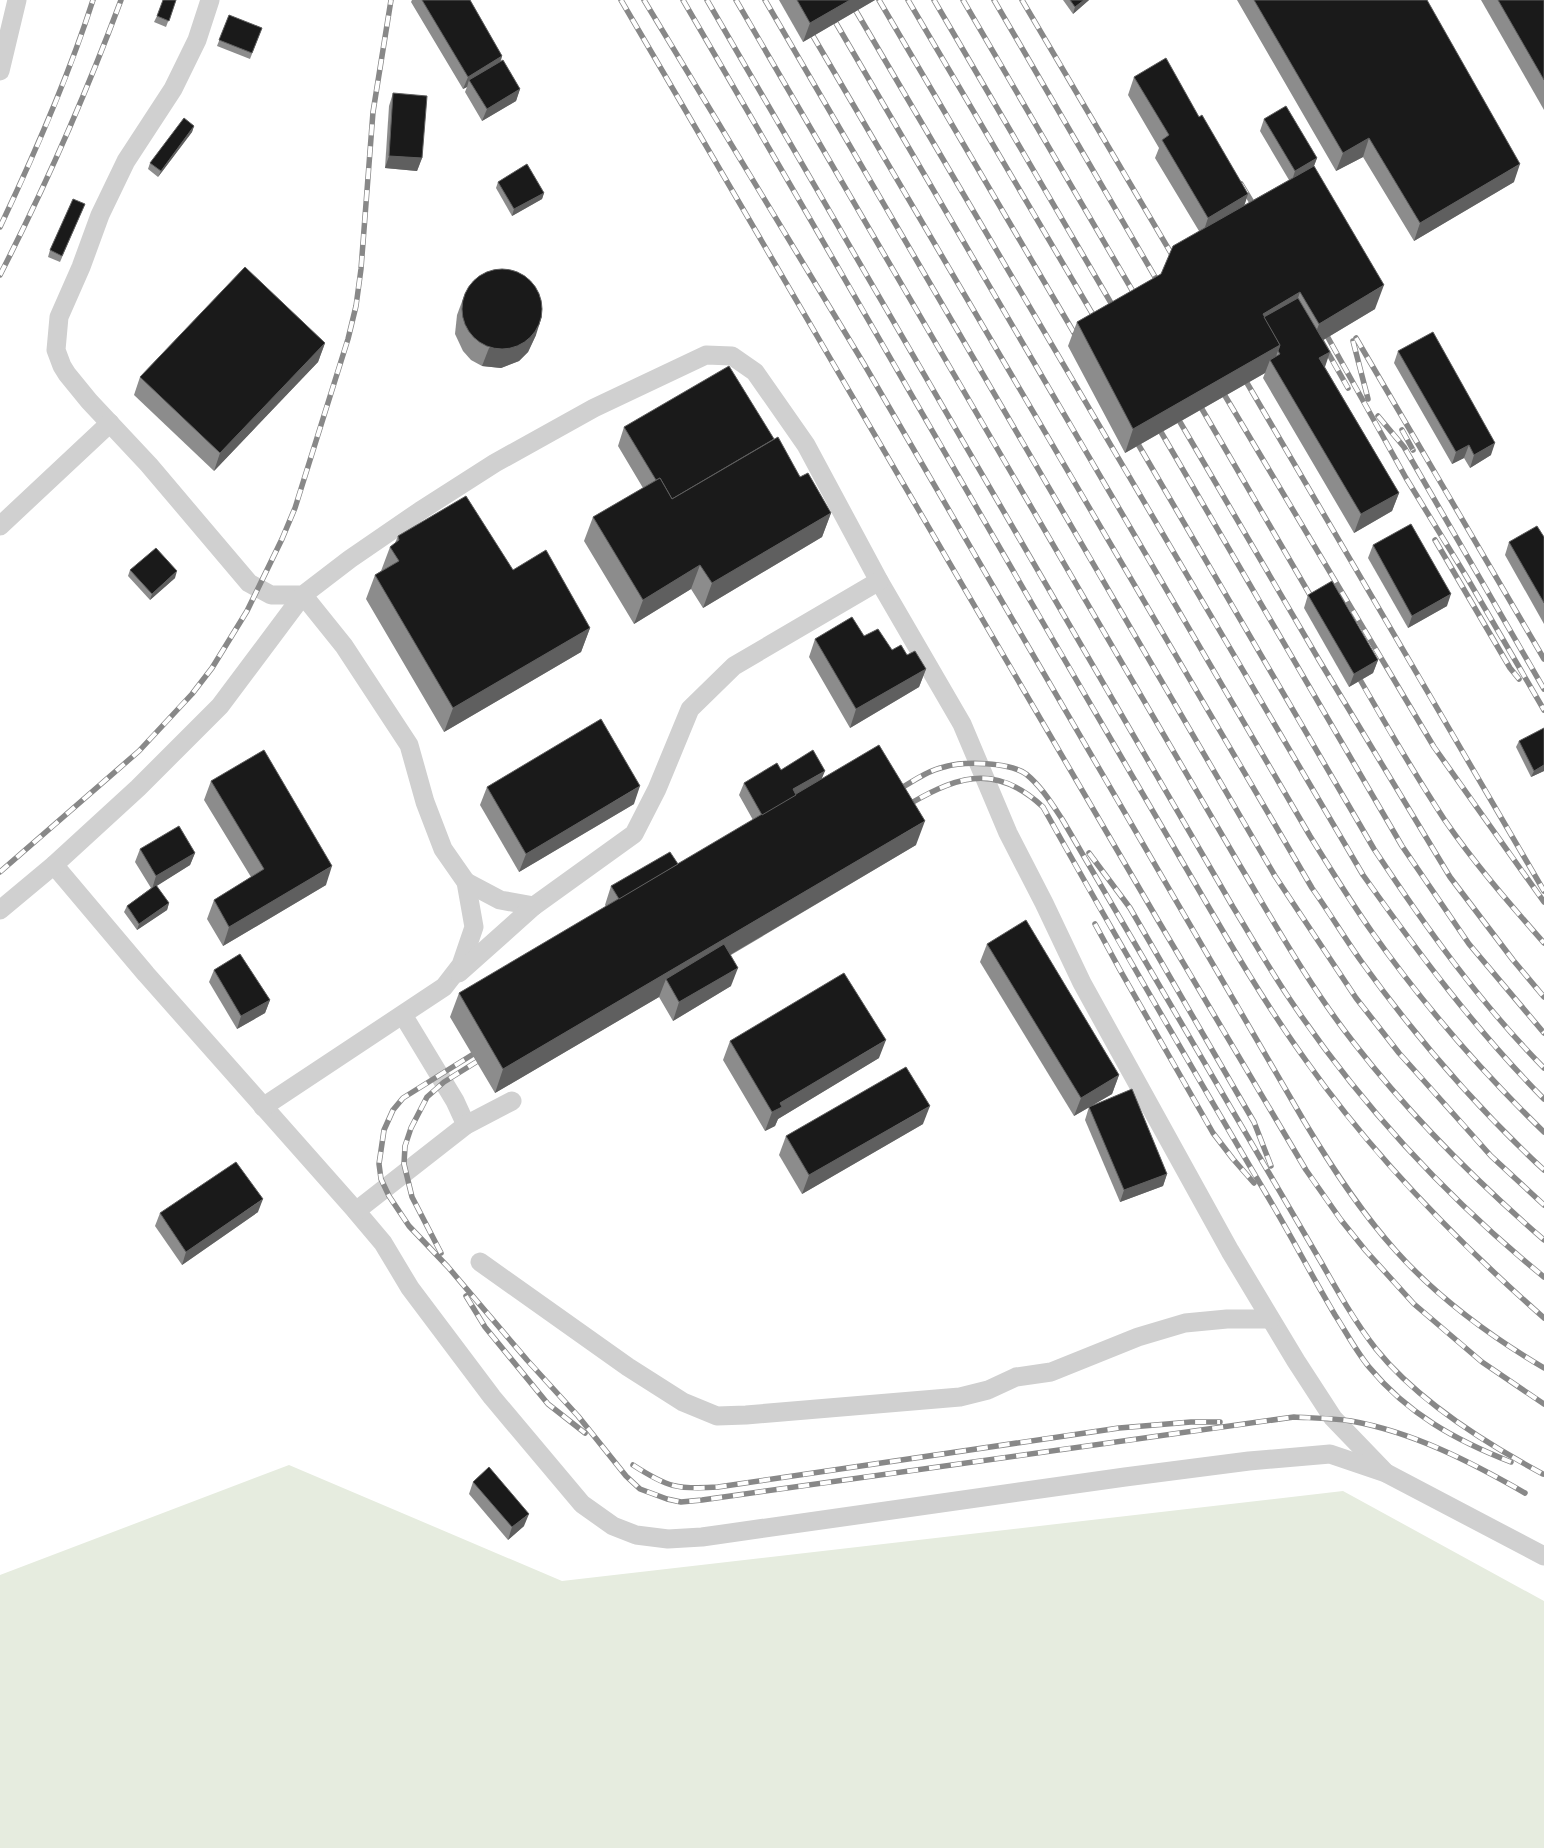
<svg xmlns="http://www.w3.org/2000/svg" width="1544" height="1848" viewBox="0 0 1544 1848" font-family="'Fira Sans',sans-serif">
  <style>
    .green { fill: #e6ecdf }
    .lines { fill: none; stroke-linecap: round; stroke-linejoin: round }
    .service { stroke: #d0d0d0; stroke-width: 19 }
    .rail-casing { stroke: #888; stroke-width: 5.5 }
    .rail { stroke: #fff; stroke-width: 4; stroke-dasharray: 11; stroke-linecap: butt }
    .wall { fill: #8c8c8c }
    .shaded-wall { fill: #5f5f5f }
    .building { fill: #1a1a1a; stroke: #5f5f5f }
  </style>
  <rect width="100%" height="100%" fill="#fff"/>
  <polygon class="green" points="289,1465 562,1581 1343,1491 1544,1601 1544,1848 0,1848 0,1575"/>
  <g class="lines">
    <g class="service">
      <polyline points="210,0 197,40 173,89 126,161 100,215 81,267 59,317 56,350 62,366 67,374 89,401 149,465 249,583 271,595 303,595 350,559 420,511 495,463 594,408 706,355 732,356 755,372 806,445 879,581 962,724 1008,833 1044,903 1082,983 1230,1251 1296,1361 1333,1418 1386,1473"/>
      <polyline points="0,71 17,0"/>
      <polyline points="0,526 110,423"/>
      <polyline points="54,865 146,974 356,1211 383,1243 410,1288 492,1397 582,1504 613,1526 636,1535 668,1539 702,1537 1125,1477 1249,1461 1330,1454 1386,1473 1544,1556"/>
      <polyline points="466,882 500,900 534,906 634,834 657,789 690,709 734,666 879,581"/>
      <polyline points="0,910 54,865 138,788 220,706 303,595 344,646 409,745 425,802 443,849 466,882 474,927 461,965 444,987 263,1107"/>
      <polyline points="459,973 534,906"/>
      <polyline points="403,1015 455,1101 466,1125"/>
      <polyline points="356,1211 466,1125 512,1101"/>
      <polyline points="480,1262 628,1367 683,1402 717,1416 746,1415 960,1397 988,1390 1016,1377 1051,1372 1138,1337 1185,1323 1227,1319 1270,1319"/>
    </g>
    <defs>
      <g id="rail">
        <polyline points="621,0 1159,922 1306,1170 1341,1220 1366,1251 1414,1304 1482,1362 1544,1404"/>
        <path d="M644 0 864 364 1304 1121C1331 1166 1360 1211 1396 1251 1438 1298 1490 1336 1544 1368"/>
        <path d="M683 0C807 213 930 427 1053 640 1100 720 1146 800 1193 880 1229 942 1265 1004 1307 1062 1374 1157 1457 1241 1544 1318"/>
        <path d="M707 0 1233 907C1252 938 1270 970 1291 1001 1361 1105 1447 1198 1544 1277"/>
        <path d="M736 0 1239 864C1275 924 1310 987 1354 1043 1410 1115 1475 1180 1544 1240"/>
        <polyline points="765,0 1275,876 1356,998 1399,1053 1491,1156 1544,1205"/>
        <polyline points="879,0 1080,343"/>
        <polyline points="908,0 1099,325"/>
        <polyline points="934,0 1118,315"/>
        <polyline points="963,0 1139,302"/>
        <polyline points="994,0 1162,289"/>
        <polyline points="1022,0 1178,265"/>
        <path d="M856 11 1363 875C1420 955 1475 1029 1544 1099"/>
        <path d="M836 23 1310 836C1330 868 1350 901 1372 932 1423 1004 1481 1071 1544 1132"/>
        <path d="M813 36 1312 888C1329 912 1344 937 1361 961 1415 1036 1476 1107 1544 1170"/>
        <polyline points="1241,184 1259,214"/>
        <path d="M0 227C35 153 68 78 93 0"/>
        <path d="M0 275C46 185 86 94 121 0"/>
        <polyline points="1321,325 1406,478 1466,576 1544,710"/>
        <polyline points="1356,338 1544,659"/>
        <polyline points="1353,341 1368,399"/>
        <polyline points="1322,342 1348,388"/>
        <polyline points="1240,371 1544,891"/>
        <polyline points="1218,384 1434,747 1544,902"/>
        <polyline points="1195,397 1317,607"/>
        <polyline points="1173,410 1319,660 1450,877 1513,960 1544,997"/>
        <polyline points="1378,416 1404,447 1544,689"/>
        <polyline points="1154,420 1402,846 1469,944 1544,1033"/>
        <polyline points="1402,430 1413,450"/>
        <path d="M1131 432 1374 849C1425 926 1479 1002 1544 1068"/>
        <polyline points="1435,540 1510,668 1519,679"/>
        <path d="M1354 669C1383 720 1412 770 1444 819 1474 863 1509 903 1544 943"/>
        <path d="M893 793C909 784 926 771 944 767 964 761 1009 762 1026 774 1041 786 1052 804 1062 819L1321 1262C1338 1292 1355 1322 1376 1349 1418 1401 1485 1443 1543 1474"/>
        <path d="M901 809C953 778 993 760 1043 807 1116 938 1192 1068 1268 1197 1291 1236 1312 1276 1335 1315 1346 1332 1356 1351 1369 1367 1408 1414 1455 1440 1511 1462"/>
        <polyline points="1089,853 1130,908 1240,1098 1254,1122 1271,1166"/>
        <polyline points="0,872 139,751 192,694 212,668 247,611 282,539 295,508 348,339 356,306 361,269 373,112 391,0"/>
        <polyline points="1095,924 1120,970 1213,1133 1233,1159 1254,1183"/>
        <path d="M483 1048 403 1098 393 1110 384 1130 379 1164 381 1179 389 1196 409 1226 448 1267 527 1360 578 1416 626 1476 640 1489 667 1499 681 1502 702 1500 1294 1417C1313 1418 1332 1418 1351 1421 1413 1432 1471 1462 1525 1493"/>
        <polyline points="441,1253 412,1197 404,1164 405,1146 411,1128 427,1097 444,1082 489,1054"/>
        <polyline points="466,1296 485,1327 548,1404 585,1433"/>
        <path d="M633 1465C667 1487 677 1490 718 1487L1119 1428 1191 1422H1220"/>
      </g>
    </defs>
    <use href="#rail" class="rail-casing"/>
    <use href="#rail" class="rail"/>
  </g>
  <g class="wall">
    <polygon points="176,0 166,27 154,22 157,16"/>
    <polygon points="412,0 470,0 502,56 501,61 520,89 516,101 482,121 465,92 467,87 463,89 411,2"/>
    <polygon points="779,0 875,0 803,42"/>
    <polygon points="1063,0 1089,0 1073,14"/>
    <polygon points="1237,0 1427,0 1514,182 1414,241 1363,157 1336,171"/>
    <polygon points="1481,0 1544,0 1544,110"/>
    <polygon points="229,15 262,28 250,59 217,46"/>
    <polygon points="1134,77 1199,117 1248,194 1244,205 1289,180 1260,131 1264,119 1317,158 1314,166 1375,309 1323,340 1325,367 1399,493 1392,511 1354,533 1263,378 1265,373 1125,453 1068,346 1077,322 1161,274 1199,231 1155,158 1159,148 1128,95"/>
    <polygon points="393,93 422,158 417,171 385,168 389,106"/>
    <polygon points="194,126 192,132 158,177 148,169 150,163"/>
    <polygon points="498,182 544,193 542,199 512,216 496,188"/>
    <polygon points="85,204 60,262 48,257 50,250"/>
    <polygon points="464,296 536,335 528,352 519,361 501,368 482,366 471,360 463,351 455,334 457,315"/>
    <polygon points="325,343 318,362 214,471 134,395 140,377"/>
    <polygon points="1398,351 1491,455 1470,468 1464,458 1452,464 1394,363"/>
    <polygon points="624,427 774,439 800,477 831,513 822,537 703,608 691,589 634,624 584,541 593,517 643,488 618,446"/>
    <polygon points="398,536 513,570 590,628 581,652 444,732 366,599 375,575 381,571 390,547 395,543"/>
    <polygon points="1544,537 1544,624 1505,555 1509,542"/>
    <polygon points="1373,545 1447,606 1408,628 1368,558"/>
    <polygon points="130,570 175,578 150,600 128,576"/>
    <polygon points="1308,595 1378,660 1373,673 1349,687 1304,608"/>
    <polygon points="864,636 892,650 907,655 926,669 919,687 850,728 809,657 815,639"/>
    <polygon points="1519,741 1544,771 1531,777 1516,747"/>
    <polygon points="781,770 821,780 916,845 731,955 731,986 673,1021 659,997 495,1093 450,1017 459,993 606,907 605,905 611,886 678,864 753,820 739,795 744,783"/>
    <polygon points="211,781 326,885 223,946 207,919 214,900 251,877 204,800"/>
    <polygon points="487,787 634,804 519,872 480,805"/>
    <polygon points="140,849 195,853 190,865 156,886 169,903 167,910 137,930 124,912 127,906 151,888 135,862"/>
    <polygon points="987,944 1119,1075 1112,1094 1074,1116 980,962"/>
    <polygon points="214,970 270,1000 265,1013 237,1029 209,982"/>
    <polygon points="730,1041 879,1058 778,1119 775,1126 765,1131 723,1060"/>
    <polygon points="1089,1107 1167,1174 1163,1186 1120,1202 1085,1120"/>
    <polygon points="923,1124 802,1194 779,1155 786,1136"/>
    <polygon points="258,1212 182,1265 155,1226 160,1213"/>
    <polygon points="473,1482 524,1526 508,1540 469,1494"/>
  </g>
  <g class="shaded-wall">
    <polygon points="850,0 875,0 803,42 810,23"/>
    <polygon points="1084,0 1089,0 1073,14 1075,7"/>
    <polygon points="502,56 498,68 469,80 467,87 463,89 468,77"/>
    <polygon points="520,89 516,101 482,121 487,109"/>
    <polygon points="194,126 192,132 158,177 161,171"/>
    <polygon points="1369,138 1363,157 1336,171 1343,153"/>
    <polygon points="389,156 422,158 417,171 385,168"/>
    <polygon points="1317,158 1312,171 1291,184 1295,171"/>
    <polygon points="1520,164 1514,182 1414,241 1420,223"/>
    <polygon points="544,193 542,199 512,216 514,209"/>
    <polygon points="1248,194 1242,213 1202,236 1208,218"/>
    <polygon points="1384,285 1375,309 1310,348 1319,324"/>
    <polygon points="1300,292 1292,316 1267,330 1263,314"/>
    <polygon points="542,316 536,335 528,352 519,361 501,368 482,366 489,348"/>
    <polygon points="325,343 318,362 214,471 220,453"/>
    <polygon points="1280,345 1273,365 1270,360 1265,373 1125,453 1133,429"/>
    <polygon points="1330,352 1324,370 1319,358"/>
    <polygon points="1495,443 1491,455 1470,468 1474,455"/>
    <polygon points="1469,445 1464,458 1452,464 1456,452"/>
    <polygon points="1399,493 1392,511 1354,533 1361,514"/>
    <polygon points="831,513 822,537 703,608 712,583"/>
    <polygon points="700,565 691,589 634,624 643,600"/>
    <polygon points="177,571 175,578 150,600 152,594"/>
    <polygon points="1451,594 1447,606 1408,628 1412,616"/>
    <polygon points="590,628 581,652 444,732 453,708"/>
    <polygon points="1378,660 1373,673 1349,687 1354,674"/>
    <polygon points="926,669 919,687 850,728 856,709"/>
    <polygon points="1544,765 1544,771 1531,777 1534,771"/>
    <polygon points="825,771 820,783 788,802 793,789"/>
    <polygon points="640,786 634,804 519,872 526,854"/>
    <polygon points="925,821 916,845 672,989 666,979 659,997 495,1093 503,1069"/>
    <polygon points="195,853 190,865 152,889 156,876"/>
    <polygon points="332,866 326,885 223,946 229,927"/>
    <polygon points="169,903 167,910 137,930 139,924"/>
    <polygon points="738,968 731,986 673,1021 679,1002"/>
    <polygon points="270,1000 265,1013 237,1029 241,1016"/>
    <polygon points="886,1040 879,1058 778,1119 775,1126 765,1131 772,1112 780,1103"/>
    <polygon points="1119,1075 1112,1094 1074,1116 1081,1098"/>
    <polygon points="930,1106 923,1124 802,1194 809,1175"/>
    <polygon points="1167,1174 1163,1186 1120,1202 1124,1190"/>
    <polygon points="263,1199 258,1212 182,1265 186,1252"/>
    <polygon points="529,1514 524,1526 508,1540 512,1527"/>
  </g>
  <g class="building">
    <polygon points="163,0 176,0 169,21 157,16"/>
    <polygon points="422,0 470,0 502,56 468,77"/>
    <polygon points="797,0 850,0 810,23"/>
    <polygon points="1070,0 1084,0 1075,7"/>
    <polygon points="1254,0 1427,0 1520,164 1420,223 1369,138 1343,153"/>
    <polygon points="1498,0 1544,0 1544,80"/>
    <polygon points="229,15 262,28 252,53 219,40"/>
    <polygon points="1166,58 1199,117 1202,115 1248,194 1208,218 1162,140 1169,135 1134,77"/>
    <polygon points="503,60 520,89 487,109 469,80"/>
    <polygon points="393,93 427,96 422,158 389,156"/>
    <polygon points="1286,106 1317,158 1295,171 1264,119"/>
    <polygon points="184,118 194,126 161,171 150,163"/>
    <polygon points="527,164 544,193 514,209 498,182"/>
    <polygon points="1314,166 1384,285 1319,324 1300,292 1263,314 1280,345 1133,429 1077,322 1161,274 1173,246"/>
    <polygon points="73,199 85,204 62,256 50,250"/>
    <polygon points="245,267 325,343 220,453 140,377"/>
    <circle cx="502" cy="309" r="40"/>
    <polygon points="1298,298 1330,352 1319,358 1399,493 1361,514 1270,360 1280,354 1278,351 1280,345 1264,317"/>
    <polygon points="1433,332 1495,443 1474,455 1469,445 1456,452 1398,351"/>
    <polygon points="729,366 774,439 672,499 660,478 656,480 624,427"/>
    <polygon points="778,437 800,477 808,473 831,513 712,583 700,565 643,600 593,517 660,478 672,499"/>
    <polygon points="466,496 513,570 546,550 590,628 453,708 375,575 399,561 390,547 399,540 398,536"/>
    <polygon points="1411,524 1451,594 1412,616 1373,545"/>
    <polygon points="1537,526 1544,537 1544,603 1509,542"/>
    <polygon points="156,548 177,571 152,594 130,570"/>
    <polygon points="1332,581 1378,660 1354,674 1308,595"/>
    <polygon points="852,617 864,636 878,629 892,650 901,645 907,655 915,651 926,669 856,709 815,639"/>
    <polygon points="601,719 640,786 526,854 487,787"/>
    <polygon points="1544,728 1544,765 1534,771 1519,741"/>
    <polygon points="879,745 925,821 503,1069 459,993"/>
    <polygon points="264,750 332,866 229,927 214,900 264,869 211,781"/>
    <polygon points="813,750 825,771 793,789 796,795 762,815 744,783 777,763 781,770"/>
    <polygon points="179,826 195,853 156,876 140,849"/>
    <polygon points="670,852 678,864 619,899 611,886"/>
    <polygon points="156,885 169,903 139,924 127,906"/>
    <polygon points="1026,920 1119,1075 1081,1098 987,944"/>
    <polygon points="724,944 738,968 679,1002 666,979"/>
    <polygon points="240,954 270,1000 241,1016 214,970"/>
    <polygon points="844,973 886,1040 780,1103 782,1107 772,1112 730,1041"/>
    <polygon points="906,1067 930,1106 809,1175 786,1136"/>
    <polygon points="1132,1089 1167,1174 1124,1190 1089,1107"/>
    <polygon points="236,1162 263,1199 186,1252 160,1213"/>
    <polygon points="489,1467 529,1514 512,1527 473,1482"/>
  </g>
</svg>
